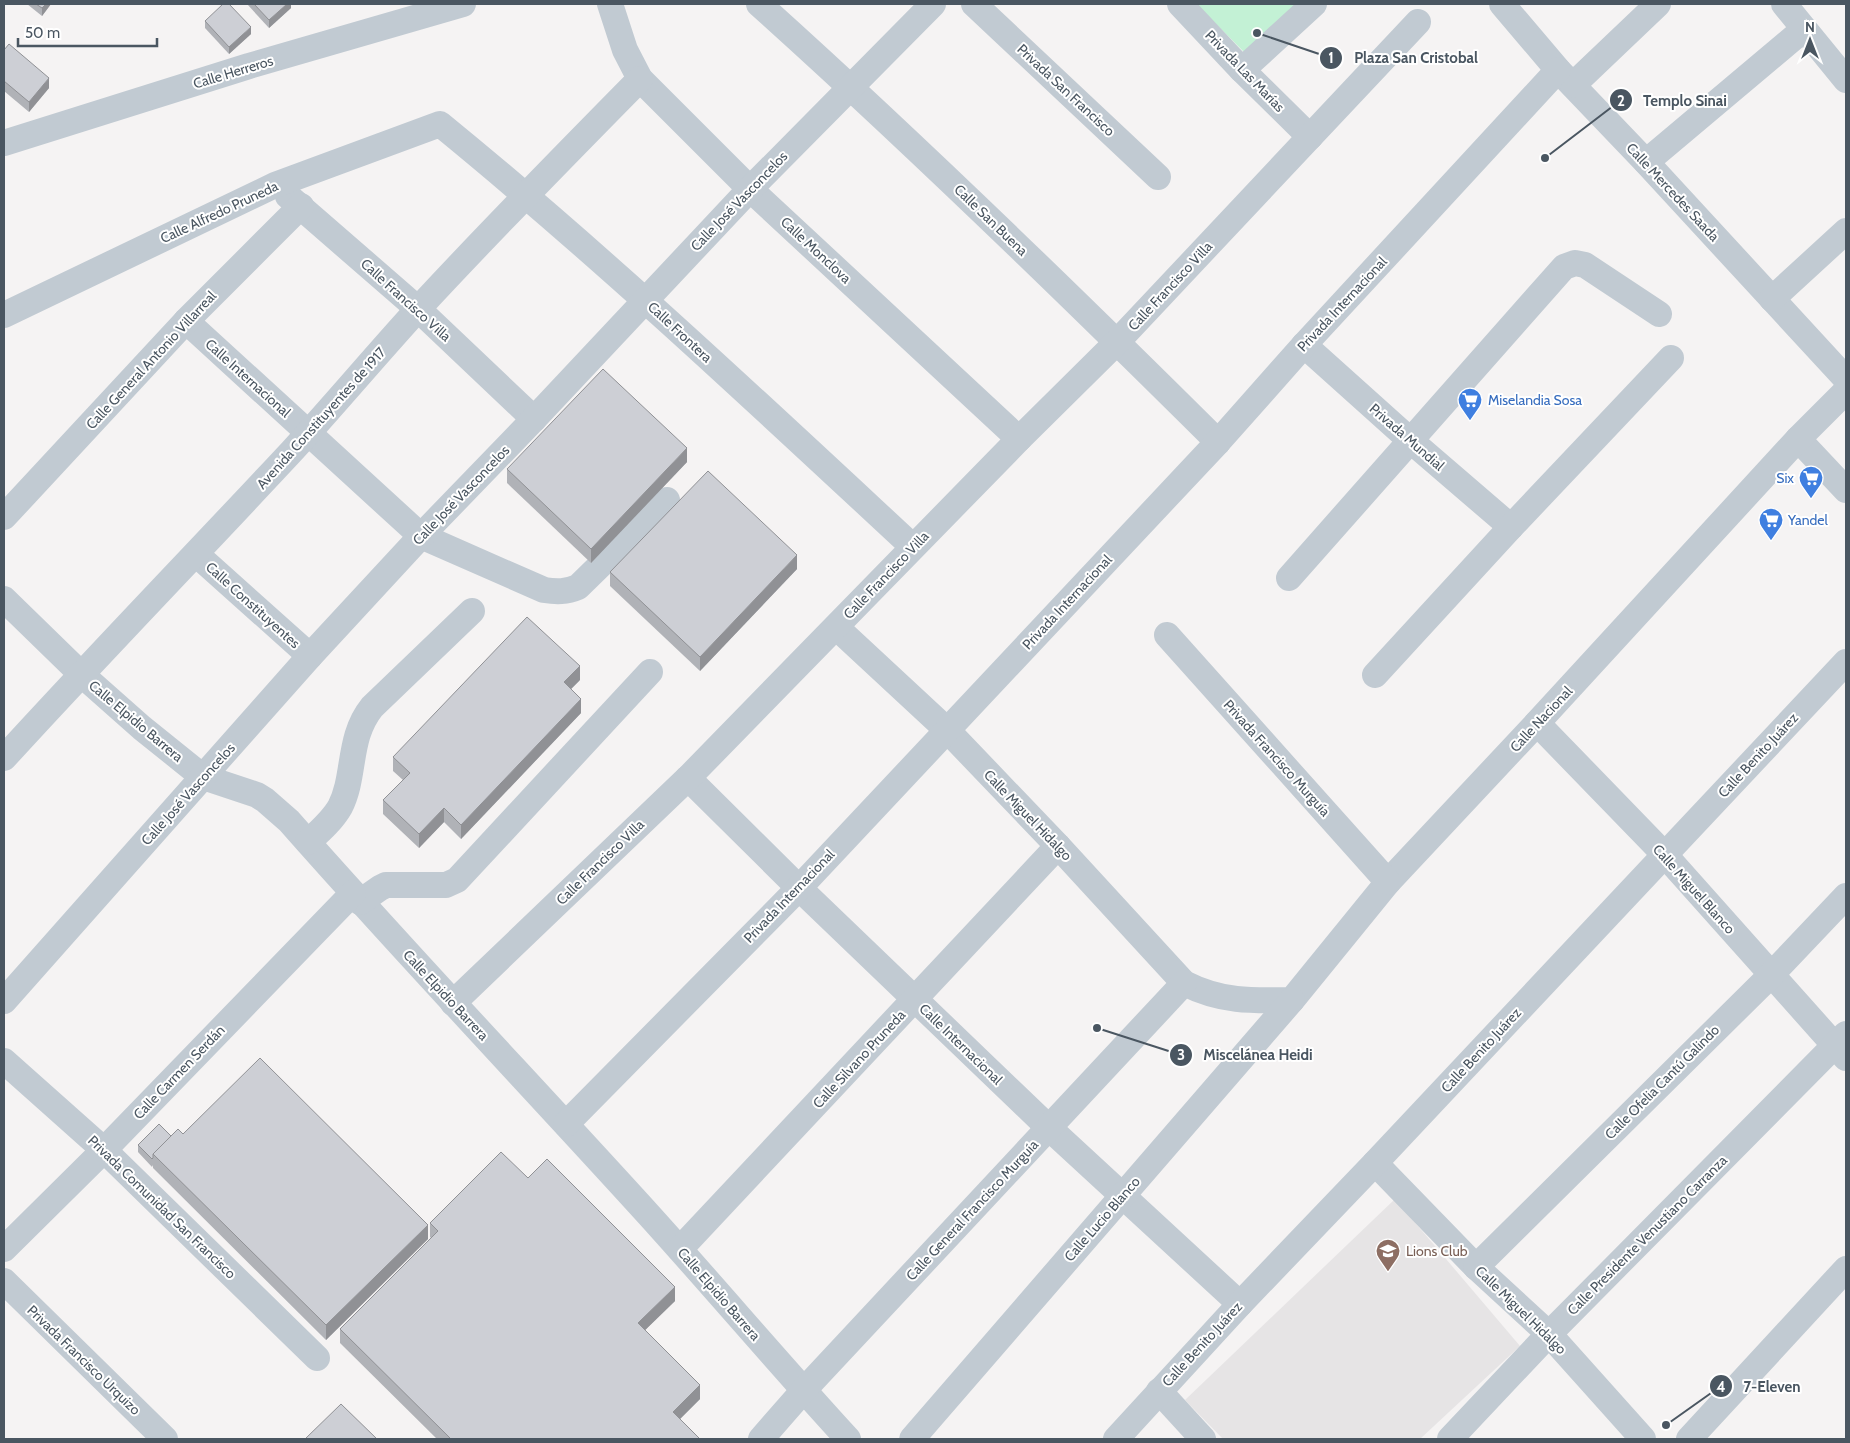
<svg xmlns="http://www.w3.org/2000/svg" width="1850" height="1443" viewBox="0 0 1850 1443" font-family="Cabin,sans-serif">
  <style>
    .education { fill: #e6e4e5 }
    .green { fill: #c3f1d5 }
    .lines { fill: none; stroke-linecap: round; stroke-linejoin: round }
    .minor { stroke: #c1cad2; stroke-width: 26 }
    .wall { fill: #b0b2b7 }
    .shaded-wall { fill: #909195 }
    .building { fill: #cdcfd5; stroke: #909195 }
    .labels { text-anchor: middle; stroke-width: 4; stroke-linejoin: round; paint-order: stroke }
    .street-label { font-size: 14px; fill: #4a5661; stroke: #fff }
    .shop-label { font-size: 14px; fill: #366cbe; stroke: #fff; text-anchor: start }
    .education-label { font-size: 14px; fill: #785e54; stroke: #fff; text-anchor: start }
    .leader { fill: none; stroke: #4a5661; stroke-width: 2 }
    .callout-dot { fill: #4a5661; stroke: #fff; stroke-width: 2 }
    .mark-label { font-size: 15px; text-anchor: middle; font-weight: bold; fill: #fff }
    .callout-label { font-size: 15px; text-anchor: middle; font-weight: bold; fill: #4a5661; stroke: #fff; stroke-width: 4; stroke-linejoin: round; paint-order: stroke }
  </style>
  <rect width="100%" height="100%" fill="#f5f3f3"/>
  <polygon class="education" points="1395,1199 1520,1346 1420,1439 1223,1439 1185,1400"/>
  <polygon class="green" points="1196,4 1324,4 1255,63"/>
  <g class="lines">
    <g class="minor">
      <polyline points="610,4 625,50 640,79 750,189 1019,439"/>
      <path d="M759 4C916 145 1068 293 1218 442"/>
      <polyline points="974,4 1158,177"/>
      <polyline points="1180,4 1242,70 1310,137"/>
      <polyline points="1502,4 1558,70 1646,162 1846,379"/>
      <polyline points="1784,4 1846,80"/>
      <polyline points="1242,70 1314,4"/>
      <polyline points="1573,85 1658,4"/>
      <polyline points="4,143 249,66 463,4"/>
      <polyline points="1646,162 1804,29"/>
      <polyline points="288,196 418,309 534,419"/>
      <polyline points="1772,299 1846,231"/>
      <path d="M4 315 275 185 440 124C604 258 758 403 913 547"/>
      <path d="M186 321 421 536 544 590C557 592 566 592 578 587L667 500"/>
      <polyline points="1304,345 1411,441 1511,527"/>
      <polyline points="1798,439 1846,490"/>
      <polyline points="4,517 186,321 301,206"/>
      <polyline points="196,554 310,656"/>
      <polyline points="1289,578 1564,267 1575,263 1585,265 1659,314"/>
      <path d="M4 599 81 674 142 728 203 777 257 795 265 800 289 821C406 954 528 1082 648 1214 715 1288 780 1365 848 1439"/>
      <path d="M836 627 947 730 1058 846 1184 983C1221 1002 1252 1001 1292 1000L1388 882 1537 723 1798 439 1846 391"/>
      <polyline points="1167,635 1388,882"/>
      <polyline points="1375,675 1511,527 1671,358"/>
      <polyline points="1537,723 1664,854 1846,1058"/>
      <path d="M4 758C98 655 196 554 292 451 335 404 376 355 419 308 491 230 565 155 640 79"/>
      <polyline points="688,778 799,888 1048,1127 1240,1304"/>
      <path d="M308 842C319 832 332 821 340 807 356 776 347 738 372 707L472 611"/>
      <polyline points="360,902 380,888 386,885 446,885 457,880 650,672"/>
      <polyline points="4,1001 310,656 421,536 534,419 750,189 933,4"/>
      <polyline points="453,1003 688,778 1019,439 1117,342 1418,22"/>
      <polyline points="4,1061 104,1150 317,1358"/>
      <polyline points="566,1124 799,888 1218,442 1304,345 1558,70"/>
      <polyline points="1375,1163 1476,1267 1549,1334 1643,1439"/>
      <polyline points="4,1249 104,1150 353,893"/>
      <polyline points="680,1249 1058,846"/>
      <polyline points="1476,1267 1771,975 1846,896"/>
      <polyline points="4,1281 165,1439"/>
      <polyline points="1159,1391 1203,1439"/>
      <polyline points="761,1439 803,1391 1184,983"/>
      <polyline points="912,1439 1292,1000"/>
      <polyline points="1116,1439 1240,1304 1375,1163 1846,662"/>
      <polyline points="1450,1439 1549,1334 1846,1034"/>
      <polyline points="1689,1439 1846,1269"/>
    </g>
  </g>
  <g class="wall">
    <polygon points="27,4 51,4 42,16"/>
    <polygon points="247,4 291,4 291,8 269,28"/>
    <polygon points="205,21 251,34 229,54 205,28"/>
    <polygon points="4,50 49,88 29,112 4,91"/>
    <polygon points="687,462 591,563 507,483 507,469"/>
    <polygon points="797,569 700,671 610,586 610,572"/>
    <polygon points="580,680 571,689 581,713 461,839 444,822 419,848 383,814 383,800 403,780 393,771 393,757"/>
    <polygon points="183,1134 428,1239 326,1340 153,1168 153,1165 152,1167 138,1152 138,1145 171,1136"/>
    <polygon points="528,1178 675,1301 645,1330 700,1399 680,1419 700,1439 437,1439 340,1343 340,1329 431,1238 430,1237 430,1223"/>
  </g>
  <g class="shaded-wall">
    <polygon points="46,4 51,4 42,16 42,8"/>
    <polygon points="287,4 291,4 291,8 269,28 269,20"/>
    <polygon points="251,27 251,34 229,54 229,47"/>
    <polygon points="49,78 49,88 29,112 29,102"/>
    <polygon points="687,448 687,462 591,563 591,549"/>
    <polygon points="797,555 797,569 700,671 700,657"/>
    <polygon points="580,666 580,680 564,696 564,682"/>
    <polygon points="581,699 581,713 461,839 461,825"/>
    <polygon points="444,808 444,822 419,848 419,834"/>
    <polygon points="428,1225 428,1239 326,1340 326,1325"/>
    <polygon points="675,1287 675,1301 638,1337 638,1323"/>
    <polygon points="700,1385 700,1399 673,1426 673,1412"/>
  </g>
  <g class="building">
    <polygon points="36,4 46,4 42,8"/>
    <polygon points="223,4 229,4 251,27 229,47 205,21"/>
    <polygon points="254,4 287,4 269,20"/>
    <polygon points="9,44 49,78 29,102 4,81 4,50"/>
    <polygon points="603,369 687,448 591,549 507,469"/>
    <polygon points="708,471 797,555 700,657 610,572"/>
    <polygon points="527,617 580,666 564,682 581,699 461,825 444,808 419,834 383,800 410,773 393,757"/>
    <polygon points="260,1058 428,1225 326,1325 153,1154 178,1129 183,1134"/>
    <polygon points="159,1124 171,1136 153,1154 153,1158 152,1159 138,1145"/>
    <polygon points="501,1152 528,1178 547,1159 675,1287 638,1323 700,1385 673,1412 700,1439 451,1439 340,1329 438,1231 430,1223"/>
    <polygon points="341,1404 377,1439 305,1439"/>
  </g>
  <defs>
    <symbol id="supermarket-pin" viewBox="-11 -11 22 30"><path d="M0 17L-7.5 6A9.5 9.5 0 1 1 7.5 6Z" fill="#3f7fe0" stroke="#fff"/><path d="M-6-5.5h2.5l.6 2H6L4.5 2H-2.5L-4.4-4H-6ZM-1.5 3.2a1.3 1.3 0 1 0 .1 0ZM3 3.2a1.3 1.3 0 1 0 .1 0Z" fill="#fff"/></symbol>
    <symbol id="school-pin" viewBox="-11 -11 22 30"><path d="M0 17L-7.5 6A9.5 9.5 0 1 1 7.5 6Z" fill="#8d6e63" stroke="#fff"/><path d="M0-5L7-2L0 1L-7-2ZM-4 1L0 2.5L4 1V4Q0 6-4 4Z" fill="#fff"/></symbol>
  </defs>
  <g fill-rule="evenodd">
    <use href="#supermarket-pin" x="1456" y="386" width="28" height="38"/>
    <use href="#supermarket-pin" x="1797" y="464" width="28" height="38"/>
    <use href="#supermarket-pin" x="1757" y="506" width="28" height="38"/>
    <use href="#school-pin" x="1374" y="1237" width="28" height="38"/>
  </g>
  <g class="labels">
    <g class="street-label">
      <text transform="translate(1245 71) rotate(46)" y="5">Privada Las Marías</text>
      <text transform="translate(233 72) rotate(-17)" y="5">Calle Herreros</text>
      <text transform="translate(1066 90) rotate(43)" y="5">Privada San Francisco</text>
      <text transform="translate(1673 192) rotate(47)" y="5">Calle Mercedes Saada</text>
      <text transform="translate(739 201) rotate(-46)" y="5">Calle José Vasconcelos</text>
      <text transform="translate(219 212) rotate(-25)" y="5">Calle Alfredo Pruneda</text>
      <text transform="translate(991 220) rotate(44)" y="5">Calle San Buena</text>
      <text transform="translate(816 250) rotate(43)" y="5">Calle Monclova</text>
      <text transform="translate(1170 286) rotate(-47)" y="5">Calle Francisco Villa</text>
      <text transform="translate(406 300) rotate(42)" y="5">Calle Francisco Villa</text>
      <text transform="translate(1342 304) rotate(-47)" y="5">Privada Internacional</text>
      <text transform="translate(680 332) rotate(43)" y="5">Calle Frontera</text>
      <text transform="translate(151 360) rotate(-47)" y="5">Calle General Antonio Villarreal</text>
      <text transform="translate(248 378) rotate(42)" y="5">Calle Internacional</text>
      <text transform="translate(321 418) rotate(-48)" y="5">Avenida Constituyentes de 1917</text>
      <text transform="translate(1407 437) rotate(41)" y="5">Privada Mundial</text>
      <text transform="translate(461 495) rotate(-46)" y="5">Calle José Vasconcelos</text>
      <text transform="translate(886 575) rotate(-46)" y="5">Calle Francisco Villa</text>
      <text transform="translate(1067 602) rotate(-47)" y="5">Privada Internacional</text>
      <text transform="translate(253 605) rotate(42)" y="5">Calle Constituyentes</text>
      <text transform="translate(1541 719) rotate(-47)" y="5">Calle Nacional</text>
      <text transform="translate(136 721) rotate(40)" y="5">Calle Elpidio Barrera</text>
      <text transform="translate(1758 755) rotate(-47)" y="5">Calle Benito Juárez</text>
      <text transform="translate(1277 758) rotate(48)" y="5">Privada Francisco Murguía</text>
      <text transform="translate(188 794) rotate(-48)" y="5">Calle José Vasconcelos</text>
      <text transform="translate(1028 815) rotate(46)" y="5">Calle Miguel Hidalgo</text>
      <text transform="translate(600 862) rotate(-44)" y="5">Calle Francisco Villa</text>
      <text transform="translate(1694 889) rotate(48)" y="5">Calle Miguel Blanco</text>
      <text transform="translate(789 896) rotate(-46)" y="5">Privada Internacional</text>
      <text transform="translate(446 995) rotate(47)" y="5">Calle Elpidio Barrera</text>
      <text transform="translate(961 1044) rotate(44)" y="5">Calle Internacional</text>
      <text transform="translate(1481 1050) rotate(-47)" y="5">Calle Benito Juárez</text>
      <text transform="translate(859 1059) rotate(-47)" y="5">Calle Silvano Pruneda</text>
      <text transform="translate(179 1072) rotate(-46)" y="5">Calle Carmen Serdán</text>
      <text transform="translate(1662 1082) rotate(-45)" y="5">Calle Ofelia Cantú Galindo</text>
      <text transform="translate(162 1207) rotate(44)" y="5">Privada Comunidad San Francisco</text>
      <text transform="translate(972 1210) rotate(-47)" y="5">Calle General Francisco Murguía</text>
      <text transform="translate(1102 1219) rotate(-49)" y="5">Calle Lucio Blanco</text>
      <text transform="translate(1647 1235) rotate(-45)" y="5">Calle Presidente Venustiano Carranza</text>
      <text transform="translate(719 1294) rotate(49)" y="5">Calle Elpidio Barrera</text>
      <text transform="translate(1521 1310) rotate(44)" y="5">Calle Miguel Hidalgo</text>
      <text transform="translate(1202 1344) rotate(-47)" y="5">Calle Benito Juárez</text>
      <text transform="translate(84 1360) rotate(44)" y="5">Privada Francisco Urquizo</text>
    </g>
    <g class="shop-label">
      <text x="1488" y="405">Miselandia Sosa</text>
      <text x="1794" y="483" text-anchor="end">Six</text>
      <text x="1788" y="525">Yandel</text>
    </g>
    <g class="education-label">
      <text x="1406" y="1256">Lions Club</text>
    </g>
  </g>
  <path class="leader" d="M1257 33L1331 58M1545 158L1621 100M1097 1028L1181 1055M1666 1425L1721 1386"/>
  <g class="callout-dot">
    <circle cx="1257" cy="33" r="5"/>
    <circle cx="1545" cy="158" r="5"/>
    <circle cx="1097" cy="1028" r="5"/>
    <circle cx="1666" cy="1425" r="5"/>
    <circle cx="1331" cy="58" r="12"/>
    <circle cx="1621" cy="100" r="12"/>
    <circle cx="1181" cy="1055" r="12"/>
    <circle cx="1721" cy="1386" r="12"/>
  </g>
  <g class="mark-label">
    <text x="1331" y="63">1</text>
    <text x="1621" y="106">2</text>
    <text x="1181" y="1060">3</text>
    <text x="1721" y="1392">4</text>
  </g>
  <g class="callout-label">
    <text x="1416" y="63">Plaza San Cristobal</text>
    <text x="1685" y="106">Templo Sinai</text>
    <text x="1258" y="1060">Miscelánea Heidi</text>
    <text x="1772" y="1392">7-Eleven</text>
  </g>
  <rect width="1850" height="1443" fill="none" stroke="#4a5661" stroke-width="10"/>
  <g transform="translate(1810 40)" stroke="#ffffff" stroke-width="4" paint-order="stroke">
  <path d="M0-4L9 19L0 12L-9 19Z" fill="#4a5661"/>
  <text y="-8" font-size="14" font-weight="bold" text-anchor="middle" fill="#4a5661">N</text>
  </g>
  <path d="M18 38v8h139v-8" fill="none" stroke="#4a5661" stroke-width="2.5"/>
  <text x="25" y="38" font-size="15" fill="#4a5661" stroke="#ffffff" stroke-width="4" paint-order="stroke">50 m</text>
</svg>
